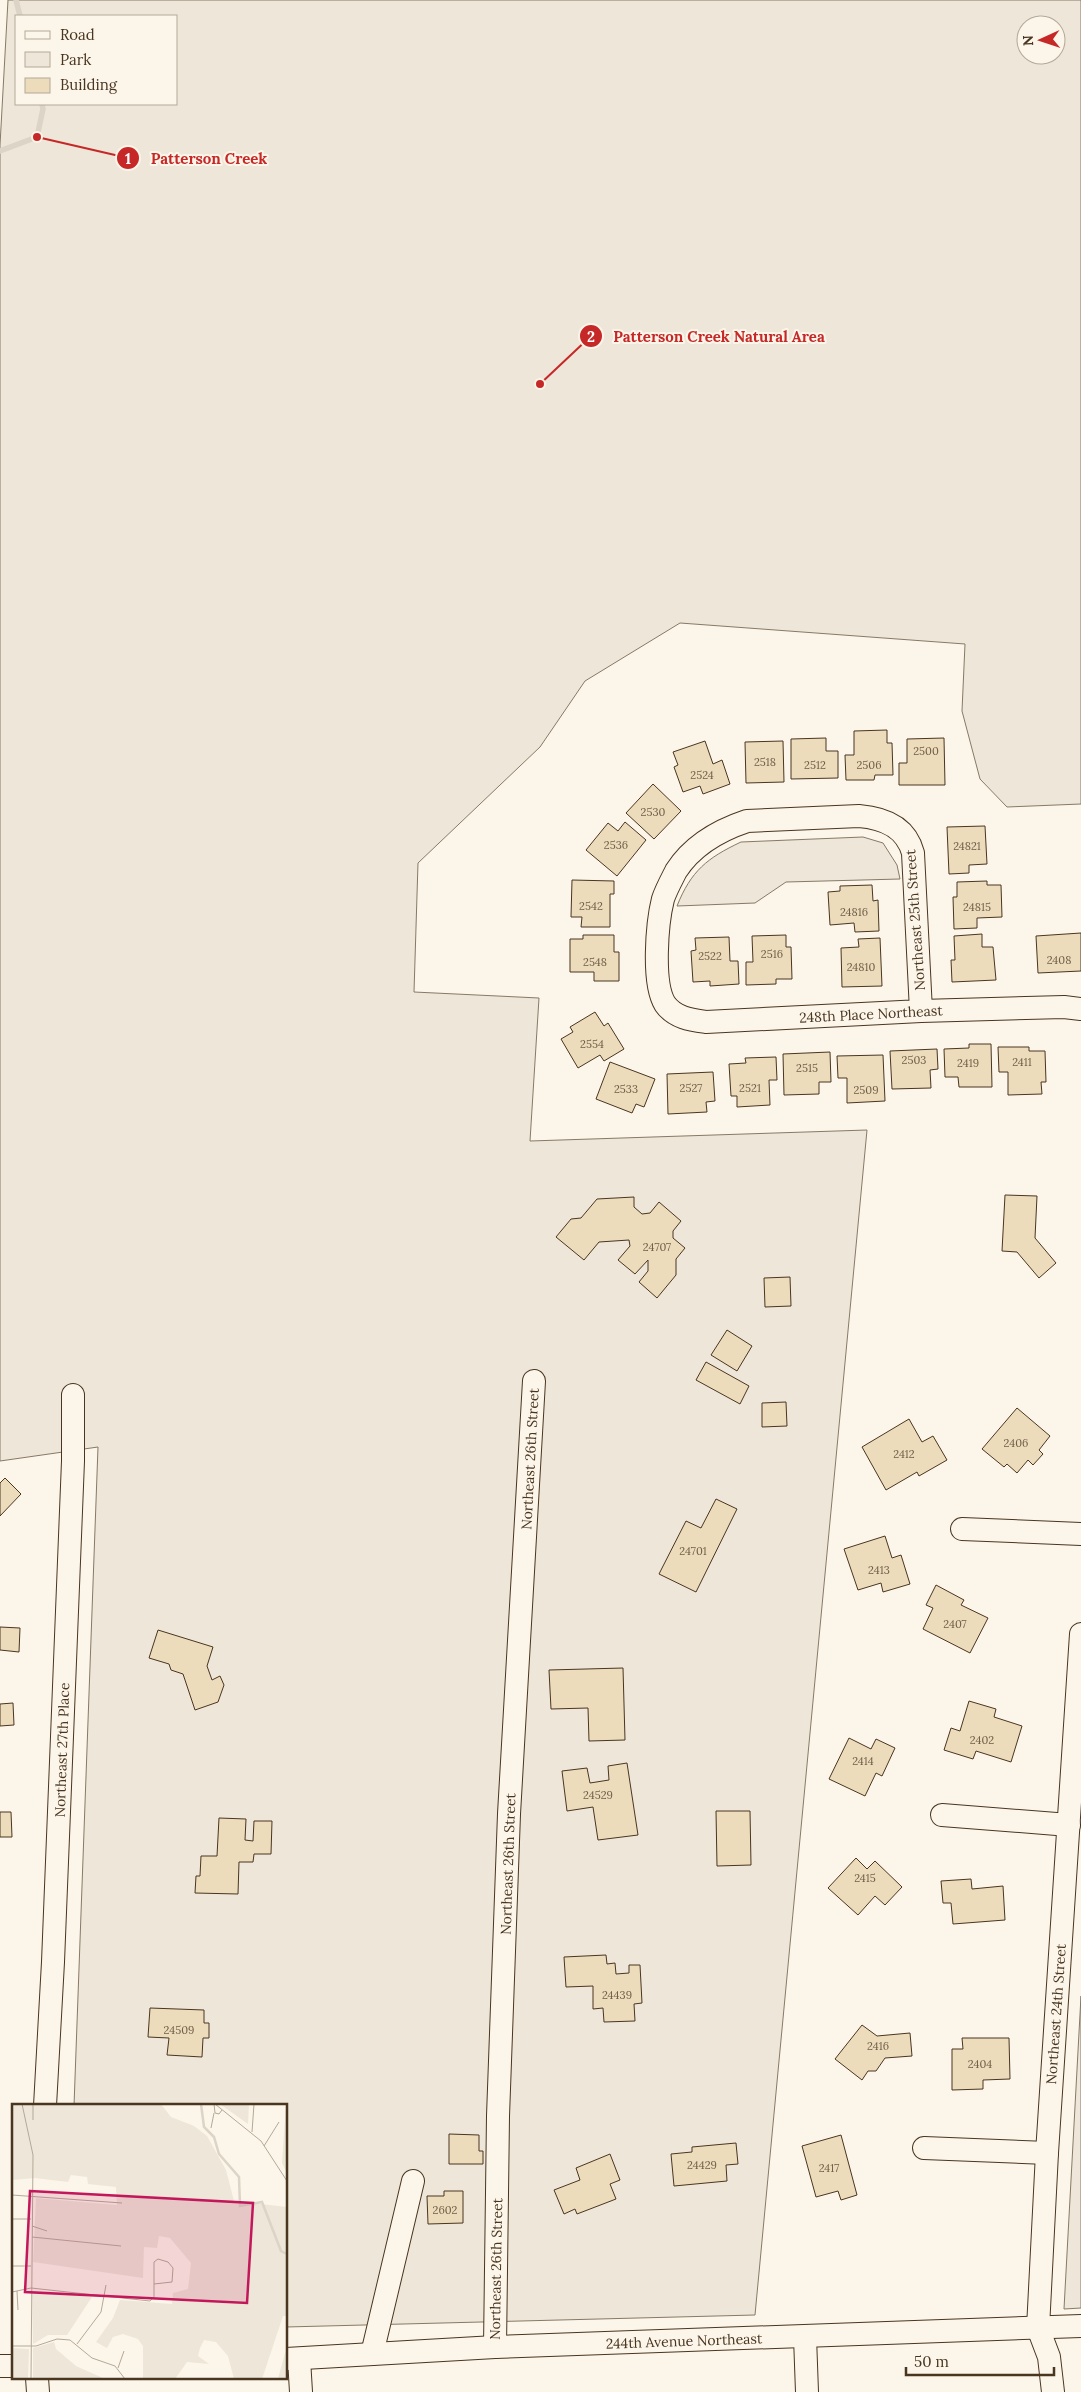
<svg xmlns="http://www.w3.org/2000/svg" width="1081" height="2392" viewBox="0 0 1081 2392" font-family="Lora,serif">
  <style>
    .green { fill: #ede6d9; stroke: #887966; fill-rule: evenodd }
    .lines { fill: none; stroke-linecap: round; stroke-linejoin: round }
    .stream { stroke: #dcd4c6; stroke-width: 5.5 }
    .building { fill: #ecdcbc; stroke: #4a3520 }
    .minor-casing { stroke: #4a3520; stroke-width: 24 }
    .minor { stroke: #fbf6e9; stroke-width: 22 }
    .labels { text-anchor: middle; stroke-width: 4; stroke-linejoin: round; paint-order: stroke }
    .number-label { font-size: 11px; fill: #725f47 }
    .street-label { font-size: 14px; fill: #4a3520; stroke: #fbf6e9 }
    .inset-river { fill: none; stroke: #dcd4c6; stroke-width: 2.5 }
    .inset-road { fill: none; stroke: #b4a999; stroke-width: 1 }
    .view { fill: #c2185b; fill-opacity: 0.15; stroke: #c2185b; stroke-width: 2.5 }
    .inset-edge { fill: none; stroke: #4a3520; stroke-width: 2.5 }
    .leader { fill: none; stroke: #c62828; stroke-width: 2 }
    .callout-dot { fill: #c62828; stroke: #fbf6e9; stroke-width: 2 }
    .mark-label { font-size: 15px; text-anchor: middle; font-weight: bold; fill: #fff }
    .callout-label { font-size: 15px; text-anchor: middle; font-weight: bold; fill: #c62828; stroke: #fbf6e9; stroke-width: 4; stroke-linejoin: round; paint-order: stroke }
  </style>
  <rect width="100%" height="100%" fill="#fbf6e9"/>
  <g class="green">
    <path d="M8 0H1081V804L1007 807 980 779 962 711 965 644 680 623 585 681 540 747 418 863 414 992 539 998 530 1141 867 1130 755 2315 286 2327V2106H74L98 1447 0 1461V145ZM16 16H176V104H16ZM1026 25H1056V55H1026Z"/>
    <path d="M863 837 883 843 897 865 900 879 786 882 755 903 677 906C691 871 707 858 741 842Z"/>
    <polygon points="1081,1996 1081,2308 1064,2309"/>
  </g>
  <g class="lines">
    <g class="stream">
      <polyline points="16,0 20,16"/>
      <polyline points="0,151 37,137 43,109 42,104"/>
    </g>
  </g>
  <g class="building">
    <polygon points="887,730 887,743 892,743 893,775 875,775 874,780 846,780 845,755 854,755 854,731"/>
    <polygon points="826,738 826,751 838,751 838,778 791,779 791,739"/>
    <polygon points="944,738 945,785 899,785 899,763 907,763 907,739"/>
    <polygon points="705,741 713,764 722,760 730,784 703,794 700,786 683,792 674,767 678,765 673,752"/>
    <polygon points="783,741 784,782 746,783 745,742"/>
    <polygon points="653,784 681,811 654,839 626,813"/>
    <polygon points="625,822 646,840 617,876 586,850 608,823 618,831"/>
    <polygon points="985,826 987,864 969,865 969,873 949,874 947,827"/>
    <polygon points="572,880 614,881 614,894 610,894 610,927 581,927 582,917 571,917"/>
    <polygon points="987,881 987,885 1001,885 1002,917 977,918 977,928 954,929 953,897 957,897 957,882"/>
    <polygon points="872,885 873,901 878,900 879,931 855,932 854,923 830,925 828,892 840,891 840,886"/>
    <polygon points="1081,933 1081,971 1038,973 1036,936"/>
    <polygon points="982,934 982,947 993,947 996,980 952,982 951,960 955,960 954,936"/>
    <polygon points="583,935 614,935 614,952 619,952 619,981 594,981 594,972 570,972 570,939 583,939"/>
    <polygon points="786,935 786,947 791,947 792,979 776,979 776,984 746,985 746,962 753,962 752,936"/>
    <polygon points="729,937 730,961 738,961 739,984 710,986 710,981 693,982 691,951 696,950 695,938"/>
    <polygon points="880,938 882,986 842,987 841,948 859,947 858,939"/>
    <polygon points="595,1012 604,1026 608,1023 624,1049 604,1061 600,1055 578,1068 561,1039 573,1032 570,1027"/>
    <polygon points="969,1044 991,1044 992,1087 959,1087 958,1077 945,1077 944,1049 969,1048"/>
    <polygon points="998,1047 1029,1047 1029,1051 1045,1051 1046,1082 1041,1082 1042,1094 1008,1095 1008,1072 999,1072"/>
    <polygon points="937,1049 938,1069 930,1070 931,1088 892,1089 890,1051"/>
    <polygon points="830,1052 831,1082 819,1082 819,1094 784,1095 783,1054"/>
    <polygon points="883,1055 885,1101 847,1103 847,1078 838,1078 837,1056"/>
    <polygon points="776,1057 777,1080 769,1080 770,1105 737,1107 737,1096 731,1096 729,1064 746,1063 745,1058"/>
    <polygon points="610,1062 655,1079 644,1107 636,1104 632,1113 596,1099"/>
    <polygon points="713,1072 715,1101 706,1102 707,1112 668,1114 667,1074"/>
    <polygon points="1005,1195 1037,1196 1035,1238 1056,1263 1039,1278 1017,1252 1002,1251"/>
    <polygon points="634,1197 634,1207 642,1214 650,1213 659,1202 681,1221 673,1231 673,1238 685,1248 676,1259 676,1275 657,1298 639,1282 648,1271 648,1260 635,1274 618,1260 630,1246 629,1240 599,1242 584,1260 556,1237 571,1219 581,1218 597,1199"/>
    <polygon points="790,1277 791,1306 765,1307 764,1278"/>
    <polygon points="727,1330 752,1346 737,1371 711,1355"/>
    <polygon points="706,1362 749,1386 740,1404 696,1380"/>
    <polygon points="786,1402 787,1426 762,1427 762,1403"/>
    <polygon points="1017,1408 1050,1436 1039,1450 1043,1454 1033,1465 1028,1460 1017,1473 1007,1464 1004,1467 982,1449"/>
    <polygon points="909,1419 922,1442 933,1436 947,1460 919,1476 917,1472 886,1490 862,1447"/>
    <polygon points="5,1478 21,1494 0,1516 0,1483"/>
    <polygon points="716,1499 737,1509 696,1592 659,1574 686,1521 701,1528"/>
    <polygon points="885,1536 892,1558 901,1555 910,1584 883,1592 881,1583 858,1590 844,1549"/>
    <polygon points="936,1585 964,1600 961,1605 988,1618 970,1653 923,1629 933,1608 926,1605"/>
    <polygon points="0,1627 20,1628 19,1652 0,1650"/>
    <polygon points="158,1630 213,1647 207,1666 212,1680 220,1676 224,1685 218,1702 195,1710 183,1674 171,1670 169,1664 149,1658"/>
    <polygon points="623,1668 625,1740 589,1741 588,1708 551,1709 549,1670"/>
    <polygon points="969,1701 996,1709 994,1717 1022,1726 1011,1762 976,1751 973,1759 944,1750 951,1728 960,1731"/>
    <polygon points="13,1703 14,1725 0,1726 0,1704"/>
    <polygon points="849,1738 871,1749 876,1739 895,1748 882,1776 876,1773 865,1796 829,1779"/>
    <polygon points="627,1763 638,1835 598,1840 593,1807 567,1811 562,1771 587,1768 590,1783 609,1780 608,1766"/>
    <polygon points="716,1811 750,1811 751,1865 717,1866"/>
    <polygon points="0,1812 11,1812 12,1837 0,1837"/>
    <polygon points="219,1818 246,1819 245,1840 253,1841 254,1821 272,1821 271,1854 254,1854 253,1862 239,1862 238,1894 195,1893 196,1876 200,1876 201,1856 217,1856"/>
    <polygon points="856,1858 867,1869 875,1861 902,1887 885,1905 875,1896 858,1915 828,1888"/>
    <polygon points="971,1879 972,1889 1003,1886 1005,1920 953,1924 951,1903 943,1903 941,1881"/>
    <polygon points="606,1955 607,1964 615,1963 616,1974 629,1973 629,1965 640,1965 642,2003 634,2004 635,2021 604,2022 603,2008 593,2009 593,1986 566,1987 564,1957"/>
    <polygon points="150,2008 204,2010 204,2023 209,2023 209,2038 203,2038 202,2057 167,2055 169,2038 148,2037"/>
    <polygon points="862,2025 877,2036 910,2033 912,2056 885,2058 876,2071 868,2071 862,2080 835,2059"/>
    <polygon points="962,2038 1009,2038 1010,2079 983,2080 983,2089 952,2090 952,2049 963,2049"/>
    <polygon points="449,2134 479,2135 479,2151 483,2151 483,2164 449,2164"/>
    <polygon points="841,2135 857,2195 841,2200 838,2191 816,2197 802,2146"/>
    <polygon points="736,2143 738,2164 726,2165 727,2181 674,2186 671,2154 692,2152 692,2147"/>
    <polygon points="610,2154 620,2180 610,2184 616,2199 577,2214 575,2209 564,2214 554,2190 580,2180 576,2168"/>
    <polygon points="444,2191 463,2191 463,2223 428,2224 427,2196 444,2196"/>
  </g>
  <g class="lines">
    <defs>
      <g id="minor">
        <path d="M921 1011 913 853C906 827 884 818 859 816L747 821C720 830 692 846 676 871 672 879 666 890 663 899 657 923 652 983 665 1004 675 1018 691 1020 706 1022L921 1011 1064 1007 1081 1009"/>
        <polyline points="962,1529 1081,1534"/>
        <polyline points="942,1815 1069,1825"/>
        <polyline points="45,2106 53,1962 73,1461 73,1395"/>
        <polyline points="924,2148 1047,2153"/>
        <polyline points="805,2337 807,2392"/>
        <polyline points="495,2347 498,2116 509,1814 534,1381"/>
        <polyline points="372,2354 413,2181"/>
        <polyline points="286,2359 495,2347 1081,2326"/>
        <polyline points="299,2359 301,2392"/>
        <polyline points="0,2366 14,2366"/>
        <polyline points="37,2378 38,2392"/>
        <polyline points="1053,2392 1049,2357 1038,2328 1047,2153 1081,1634"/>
      </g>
    </defs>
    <use href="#minor" class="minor-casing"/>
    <use href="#minor" class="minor"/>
  </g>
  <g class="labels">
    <g class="number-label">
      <text x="926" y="755">2500</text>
      <text x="765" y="766">2518</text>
      <text x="815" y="769">2512</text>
      <text x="869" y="769">2506</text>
      <text x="702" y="779">2524</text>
      <text x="653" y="816">2530</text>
      <text x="616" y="849">2536</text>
      <text x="967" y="850">24821</text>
      <text x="591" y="910">2542</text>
      <text x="977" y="911">24815</text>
      <text x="854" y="916">24816</text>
      <text x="772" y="958">2516</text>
      <text x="710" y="960">2522</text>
      <text x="1059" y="964">2408</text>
      <text x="595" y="966">2548</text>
      <text x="861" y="971">24810</text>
      <text x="592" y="1048">2554</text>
      <text x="914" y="1064">2503</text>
      <text x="1022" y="1066">2411</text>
      <text x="968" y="1067">2419</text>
      <text x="807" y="1072">2515</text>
      <text x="691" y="1092">2527</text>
      <text x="750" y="1092">2521</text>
      <text x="626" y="1093">2533</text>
      <text x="866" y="1094">2509</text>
      <text x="657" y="1251">24707</text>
      <text x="1016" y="1447">2406</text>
      <text x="904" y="1458">2412</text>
      <text x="693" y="1555">24701</text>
      <text x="879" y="1574">2413</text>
      <text x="955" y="1628">2407</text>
      <text x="982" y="1744">2402</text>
      <text x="863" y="1765">2414</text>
      <text x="598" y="1799">24529</text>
      <text x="865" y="1882">2415</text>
      <text x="617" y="1999">24439</text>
      <text x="179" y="2034">24509</text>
      <text x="878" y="2050">2416</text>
      <text x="980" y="2068">2404</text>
      <text x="702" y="2169">24429</text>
      <text x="829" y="2172">2417</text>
      <text x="445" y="2214">2602</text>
    </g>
    <g class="street-label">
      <text transform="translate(915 920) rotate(-94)" y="5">Northeast 25th Street</text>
      <text transform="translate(871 1014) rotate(-3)" y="5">248th Place Northeast</text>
      <text transform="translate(530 1459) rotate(-87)" y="5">Northeast 26th Street</text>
      <text transform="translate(62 1750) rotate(-88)" y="5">Northeast 27th Place</text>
      <text transform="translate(508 1864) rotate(-88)" y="5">Northeast 26th Street</text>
      <text transform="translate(1056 2014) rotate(-86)" y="5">Northeast 24th Street</text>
      <text transform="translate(496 2269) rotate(-89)" y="5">Northeast 26th Street</text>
      <text transform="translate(684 2341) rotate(-2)" y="5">244th Avenue Northeast</text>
    </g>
  </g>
  <g transform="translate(12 2104)">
    <rect width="275" height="275" fill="#fbf6e9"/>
    <path d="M0 0H149L159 13 182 22 195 32 214 66 222 97 275 103V212H271L250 275H222L216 252 204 238 192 236 188 244 186 252 197 260 175 258 163 275H131V242L126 235 111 230 101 233 95 244 84 238 101 214 108 196 160 200 161 189 176 185 179 159 158 134 147 132 145 144 132 143 131 174 21 158 24 94 105 101 104 83 76 80 75 73 59 71 56 78 23 74 0 76ZM208 0H237L236 20ZM274 0H275V69L270 59ZM20 187 80 193 55 231H36L21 240ZM42 238 44 245 64 262 93 275H21V244ZM275 242V275H266L267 271ZM0 244 17 245 16 275H0Z" fill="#ede6d9"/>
    <path class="inset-river" d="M189 0 192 23 202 33 207 50 227 73 228 102 250 98 269 147 275 150"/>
    <path class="inset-road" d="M10 0 21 51 19 275M202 0 203 9 207 10 210 6M203 0 249 37 275 77M21 16V0M199 24 202 9M240 28 242 0M252 42 267 18M0 91 110 99M0 115H19M20 122 35 127M20 133 109 142M0 162H19M5 187 6 206M0 188 19 184 138 197 142 193V158L146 155 156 158 161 164 160 178 142 180M65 240 89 208 94 181M0 242H24L45 235 58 236 80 254 103 262 113 275M106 264 112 247"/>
    <path class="view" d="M18 87 241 99 235 199 13 188Z"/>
    <rect width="275" height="275" class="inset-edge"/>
  </g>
  <path class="leader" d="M37 137L128 158M540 384L591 336"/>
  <g class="callout-dot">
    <circle cx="37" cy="137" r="5"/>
    <circle cx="540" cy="384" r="5"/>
    <circle cx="128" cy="158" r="12"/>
    <circle cx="591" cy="336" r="12"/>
  </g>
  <g class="mark-label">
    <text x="128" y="164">1</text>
    <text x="591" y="342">2</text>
  </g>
  <g class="callout-label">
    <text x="209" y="164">Patterson Creek</text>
    <text x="719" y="342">Patterson Creek Natural Area</text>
  </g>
  <rect x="15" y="15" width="162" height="90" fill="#fbf6e9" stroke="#b4a999"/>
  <rect x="25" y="31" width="25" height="8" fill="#fbf6e9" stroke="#b4a999"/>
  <text x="60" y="40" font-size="15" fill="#4a3520">Road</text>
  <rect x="25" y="52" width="25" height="15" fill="#ede6d9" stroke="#b4a999"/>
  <text x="60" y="65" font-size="15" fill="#4a3520">Park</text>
  <rect x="25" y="78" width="25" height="15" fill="#ecdcbc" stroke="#b4a999"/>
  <text x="60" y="90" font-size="15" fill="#4a3520">Building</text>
  <g transform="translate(1041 40) rotate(267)"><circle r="24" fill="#fbf6e9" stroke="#b4a999"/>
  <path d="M0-4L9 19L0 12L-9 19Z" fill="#c62828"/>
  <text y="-8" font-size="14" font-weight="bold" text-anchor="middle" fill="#4a3520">N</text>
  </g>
  <path d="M906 2367v8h148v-8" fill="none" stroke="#4a3520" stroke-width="2.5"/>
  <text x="914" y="2367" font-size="15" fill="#4a3520" stroke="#fbf6e9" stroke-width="4" paint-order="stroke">50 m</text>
</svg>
